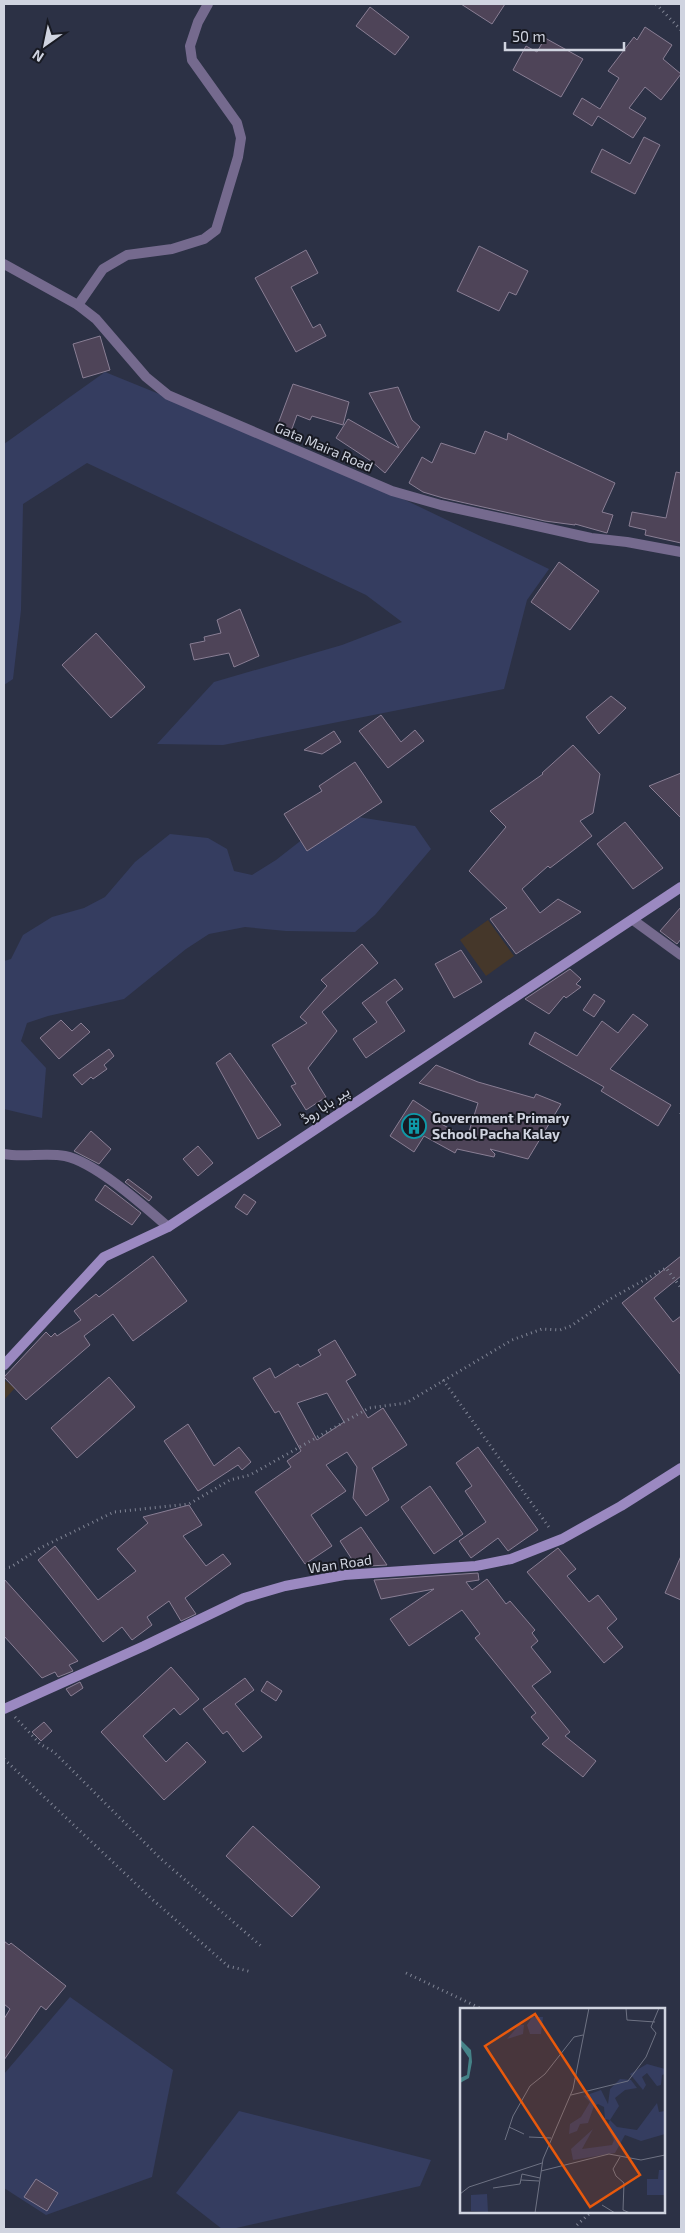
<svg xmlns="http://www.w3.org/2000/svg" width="685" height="2233" viewBox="0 0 685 2233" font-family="'Exo 2',Vazirmatn,sans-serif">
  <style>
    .commercial { fill: #45372a }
    .green { fill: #353d60 }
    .building { fill: #4e4458; stroke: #897e94; fill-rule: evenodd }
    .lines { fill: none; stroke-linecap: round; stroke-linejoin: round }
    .path { stroke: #808595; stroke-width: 3; stroke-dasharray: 1 4; stroke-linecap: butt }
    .street { stroke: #756a8e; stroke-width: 10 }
    .secondary { stroke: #9b89c1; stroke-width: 10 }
    .labels { text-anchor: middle; stroke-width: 4; stroke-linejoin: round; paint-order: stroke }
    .street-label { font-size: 14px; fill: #d0d4e0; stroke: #181a23 }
    .poi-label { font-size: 14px; font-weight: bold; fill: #d0d4e0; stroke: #181a23; text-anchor: start }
    .inset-road { fill: none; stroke: #6e7283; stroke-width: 1 }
    .view { fill: #e8590c; fill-opacity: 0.15; stroke: #e8590c; stroke-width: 2.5 }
    .inset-edge { fill: none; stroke: #d0d4e0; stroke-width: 2.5 }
  </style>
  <rect width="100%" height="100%" fill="#2c3145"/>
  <g class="commercial">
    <polygon points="488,920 514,956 486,976 460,940"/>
    <polygon points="4,1380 15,1388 4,1400"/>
  </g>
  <g class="green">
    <polygon points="105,372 324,461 549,569 527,600 504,689 223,745 157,744 214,682 342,645 402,622 366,595 87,463 23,504 21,610 13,679 4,685 4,444"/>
    <polygon points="358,817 415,826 431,849 375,915 355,932 286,931 245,927 209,934 186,949 124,999 48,1016 27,1023 21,1041 46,1068 42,1118 4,1109 4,961 11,959 23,935 52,917 84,908 105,897 135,862 170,834 208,838 227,849 234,871 252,875 276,860 326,821"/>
    <polygon points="70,1997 173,2070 152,2177 46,2215 4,2188 4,2074"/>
    <polygon points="239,2111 431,2160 420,2186 232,2229 222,2229 176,2193"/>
  </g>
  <g class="building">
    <polygon points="461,4 505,4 492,24"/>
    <polygon points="370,7 409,37 395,55 356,26"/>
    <polygon points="645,27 672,45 663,59 681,74 661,100 645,87 629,108 646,118 633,138 598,116 592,126 573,114 582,98 600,109 619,78 608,71 634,37 637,40"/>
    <polygon points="545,38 583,59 561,97 513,70 526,46 537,52"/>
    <polygon points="644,137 660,145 635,194 591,172 602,149 630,164"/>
    <polygon points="479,246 528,271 516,295 509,292 499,311 457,291"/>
    <polygon points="306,250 318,273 291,287 313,328 320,324 326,336 296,352 255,278"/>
    <polygon points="100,336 110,370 83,378 73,344"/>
    <polygon points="293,384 349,402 343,425 312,416 310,420 297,415 289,437 275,432"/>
    <polygon points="398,387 412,420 420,427 385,473 371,461 336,438 348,419 399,448 369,393"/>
    <polygon points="485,431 507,440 508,433 615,483 602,512 613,515 607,533 575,524 575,525 545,521 443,498 423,492 409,483 422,457 432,463 441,443 475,454"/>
    <polygon points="676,472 681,473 681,543 645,535 646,530 629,526 632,512 666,518"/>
    <polygon points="559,562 599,591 570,630 531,602"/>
    <polygon points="240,609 259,656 234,667 229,653 194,660 190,644 205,641 204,637 221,633 217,620"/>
    <polygon points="96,633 145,687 111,718 62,665"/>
    <polygon points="611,696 626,708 599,734 586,717"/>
    <polygon points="381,715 401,742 415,730 424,741 388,768 359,731"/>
    <polygon points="334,731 341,742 322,754 304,750"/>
    <polygon points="573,745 600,774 593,813 580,821 592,836 550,868 548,866 522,889 540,913 558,899 581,912 516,954 490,919 507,908 469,871 506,827 490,811 543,774 542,773"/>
    <polygon points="355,762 382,802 307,851 284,814 322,791 319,786"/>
    <polygon points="681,773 681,818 649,786"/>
    <polygon points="625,822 663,868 633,889 597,844"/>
    <polygon points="681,907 681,939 677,944 660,931"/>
    <polygon points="362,944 378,963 322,1012 337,1031 308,1068 326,1097 306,1110 291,1086 296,1084 272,1045 307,1023 300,1017 327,986 321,980"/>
    <polygon points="461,950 482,982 454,998 435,964"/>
    <polygon points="570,969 581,979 576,984 581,987 566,998 564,996 549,1014 525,999"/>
    <polygon points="395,979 403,989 386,1002 405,1031 366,1058 353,1039 377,1022 362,1003"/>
    <polygon points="594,994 605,1001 594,1017 583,1010"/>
    <polygon points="633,1014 648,1025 610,1069 671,1105 658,1126 601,1091 604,1087 529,1044 535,1032 577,1056 602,1021 618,1033"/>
    <polygon points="61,1020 72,1031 81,1023 90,1032 59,1059 40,1038"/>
    <polygon points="109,1049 114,1056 104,1065 107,1069 93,1079 91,1077 82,1085 73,1075"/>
    <polygon points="230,1053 281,1125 258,1139 216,1063"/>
    <polygon points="436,1065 478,1082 534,1098 536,1094 561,1104 528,1159 490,1149 495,1154 494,1157 457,1149 455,1153 424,1136 414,1152 390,1136 413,1100 437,1116 434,1120 467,1138 478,1103 419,1083"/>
    <polygon points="91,1131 111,1149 99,1164 74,1151"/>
    <polygon points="198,1146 213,1163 198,1176 183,1159"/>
    <polygon points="128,1179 152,1197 149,1201 125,1182"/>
    <polygon points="105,1185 141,1213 132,1225 95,1200"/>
    <polygon points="244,1194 256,1202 247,1215 235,1207"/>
    <polygon points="153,1256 187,1301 133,1341 113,1314 84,1336 90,1345 26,1400 4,1377 46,1332 51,1337 55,1333 57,1336 81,1320 74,1311 96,1294 99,1297"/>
    <polygon points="681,1256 681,1276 654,1298 673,1322 681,1316 681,1375 622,1303"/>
    <path d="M335 1340 356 1375 346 1381 368 1418 383 1408 407 1445 372 1468 389 1500 366 1516 353 1498 357 1467 347 1452 326 1465 346 1491 311 1515 332 1546 305 1564 255 1492 291 1467 287 1461 301 1451 279 1411 275 1413 253 1378 270 1368 275 1378 298 1364 300 1367 321 1355 318 1350ZM327 1393 344 1422 317 1440 297 1403Z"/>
    <polygon points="109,1377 135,1407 77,1458 51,1428"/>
    <polygon points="188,1424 214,1466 239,1447 251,1462 242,1470 238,1465 198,1491 164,1441"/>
    <polygon points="478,1447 538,1530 508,1551 498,1538 471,1558 459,1541 486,1522 465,1491 472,1486 456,1463"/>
    <polygon points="430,1486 463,1534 434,1554 401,1507"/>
    <polygon points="189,1505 202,1525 183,1536 206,1566 223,1554 231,1564 185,1598 196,1614 181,1621 169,1601 147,1617 152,1625 132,1640 122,1627 103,1642 38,1560 55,1546 98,1600 136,1571 117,1549 148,1523 143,1517"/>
    <polygon points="361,1527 387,1565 369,1566 367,1560 353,1561 340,1541"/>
    <polygon points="558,1548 576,1569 567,1576 589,1602 598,1595 617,1619 607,1628 623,1647 604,1663 527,1572"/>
    <polygon points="681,1556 681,1600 665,1593"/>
    <polygon points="478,1573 479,1580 466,1582 472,1590 487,1579 506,1604 510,1601 535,1630 532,1633 538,1641 531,1647 551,1672 532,1686 570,1732 565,1736 596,1761 583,1777 542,1744 549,1738 531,1717 536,1713 475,1638 480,1634 462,1610 409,1646 390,1619 434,1589 381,1599 374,1580"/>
    <polygon points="4,1579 78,1661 69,1665 73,1671 58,1677 55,1672 42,1678 4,1636"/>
    <polygon points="171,1667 199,1699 180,1715 174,1708 143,1736 166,1762 187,1742 206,1762 164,1800 101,1732"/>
    <polygon points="245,1678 254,1690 235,1704 262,1737 243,1752 227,1731 223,1734 203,1709"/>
    <polygon points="267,1681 282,1691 276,1701 261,1691"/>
    <polygon points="80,1682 83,1688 71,1696 66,1689"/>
    <polygon points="44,1722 52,1731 41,1741 32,1732"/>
    <polygon points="253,1826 320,1887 292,1917 226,1856"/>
    <polygon points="4,1941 9,1945 11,1943 66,1986 46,2010 41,2006 4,2060 4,2019 10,2009 4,2004"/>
    <polygon points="36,2179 58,2193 47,2211 24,2197"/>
  </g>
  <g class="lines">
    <g class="path">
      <polyline points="656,4 681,30"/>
      <polyline points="681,1113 681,1116"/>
      <polyline points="443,1380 551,1530"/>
      <polyline points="4,1568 11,1567 40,1548 114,1512 189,1504 230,1480 250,1475 369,1408 406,1403 512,1340 542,1329 560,1330 571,1326 610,1299 666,1268 681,1288"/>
      <polyline points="15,1717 40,1744 54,1752 161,1859 261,1946"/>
      <polyline points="4,1759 153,1900 228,1966 252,1972"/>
      <polyline points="406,1973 482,2009"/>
      <polyline points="577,2225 591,2212"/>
    </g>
    <g class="street">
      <polyline points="4,264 78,305 96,319 146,377 168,395 392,491 441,505 591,538 627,542 681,552"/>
      <polyline points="78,305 103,269 127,255 172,249 204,239 216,230 238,157 241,138 237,123 192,60 190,46 198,22 208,4"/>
      <polyline points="633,920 681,955"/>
      <path d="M4 1154C24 1158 45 1152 65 1156 95 1162 144 1206 168 1227"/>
    </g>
    <g class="secondary">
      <polyline points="4,1365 104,1257 168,1227 681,887"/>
      <polyline points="4,1709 144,1646 244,1598 285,1586 344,1575 476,1566 511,1559 562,1539 621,1506 681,1468"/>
    </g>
  </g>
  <defs>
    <symbol id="building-ring" viewBox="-11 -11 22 22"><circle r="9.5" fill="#181a23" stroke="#0f9aa8" stroke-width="1.5"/><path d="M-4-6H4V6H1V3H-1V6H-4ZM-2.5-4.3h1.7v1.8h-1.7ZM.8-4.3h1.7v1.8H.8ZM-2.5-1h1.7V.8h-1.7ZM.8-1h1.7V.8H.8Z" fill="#0f9aa8"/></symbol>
  </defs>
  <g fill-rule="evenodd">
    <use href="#building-ring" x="400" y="1112" width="28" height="28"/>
  </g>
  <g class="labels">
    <g class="street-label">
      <text transform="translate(324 447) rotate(23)" y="5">Gata Maira Road</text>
      <text transform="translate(325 1105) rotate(-34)" y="5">پیر بابا روڈ</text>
      <text transform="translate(340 1564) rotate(-8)" y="5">Wan Road</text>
    </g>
    <g class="poi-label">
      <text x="432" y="1123">Government Primary<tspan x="432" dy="16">School Pacha Kalay</tspan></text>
    </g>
  </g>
  <g transform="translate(460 2008)">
    <rect width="205" height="205" fill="#2c3145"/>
    <path d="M72 9H83L81 26H70L67 17ZM59 17H64L63 26 47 31ZM187 56 205 61V66L202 67 201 77 197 78 187 65 182 69 186 77 183 82 170 66ZM160 71 171 72 177 80 165 82 155 90 159 98 150 112 157 119 177 122 197 95 199 104 205 103V126L181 133 165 127 155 145 113 152 111 141 133 121 122 141 152 137 154 132 147 119 150 112 145 111 144 99 138 96 134 98 128 115 120 116 117 123 109 126 110 116 121 109 130 94 124 88 141 82 148 96 150 81ZM199 162H205V187H187V171H198ZM27 186 28 204 11 203V187Z" fill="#353d60"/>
    <path d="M0 31 11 42 12 54 9 70 0 75V70L7 67 9 50 0 37Z" fill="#458388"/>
    <path class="inset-road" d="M166 0 167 12 195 14M111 87 168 73 186 49 196 25 191 19 199 0M49 119 64 126M69 129 91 130M45 132 53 108 70 78 85 66 114 29 123 27M160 149 153 161 156 168 164 175 163 202 170 205M81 163 149 146 181 152 205 147M61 172 79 173M33 180 60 176 62 166 80 170M0 186 9 179 82 155M142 197 155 205M75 205 83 151 113 81 129 0"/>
    <path class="view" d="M75 6 180 167 130 199 25 38Z"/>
    <rect width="205" height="205" class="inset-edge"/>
  </g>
  <rect width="685" height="2233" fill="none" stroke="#d0d4e0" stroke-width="10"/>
  <g transform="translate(45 45) rotate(213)" stroke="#181a23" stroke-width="4" paint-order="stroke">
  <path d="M0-4L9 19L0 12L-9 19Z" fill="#d0d4e0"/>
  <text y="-8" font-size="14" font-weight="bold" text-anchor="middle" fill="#d0d4e0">N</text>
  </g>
  <path d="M505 42v8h119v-8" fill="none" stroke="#d0d4e0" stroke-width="2.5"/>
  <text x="512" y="42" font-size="15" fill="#d0d4e0" stroke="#181a23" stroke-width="4" paint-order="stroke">50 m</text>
</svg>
